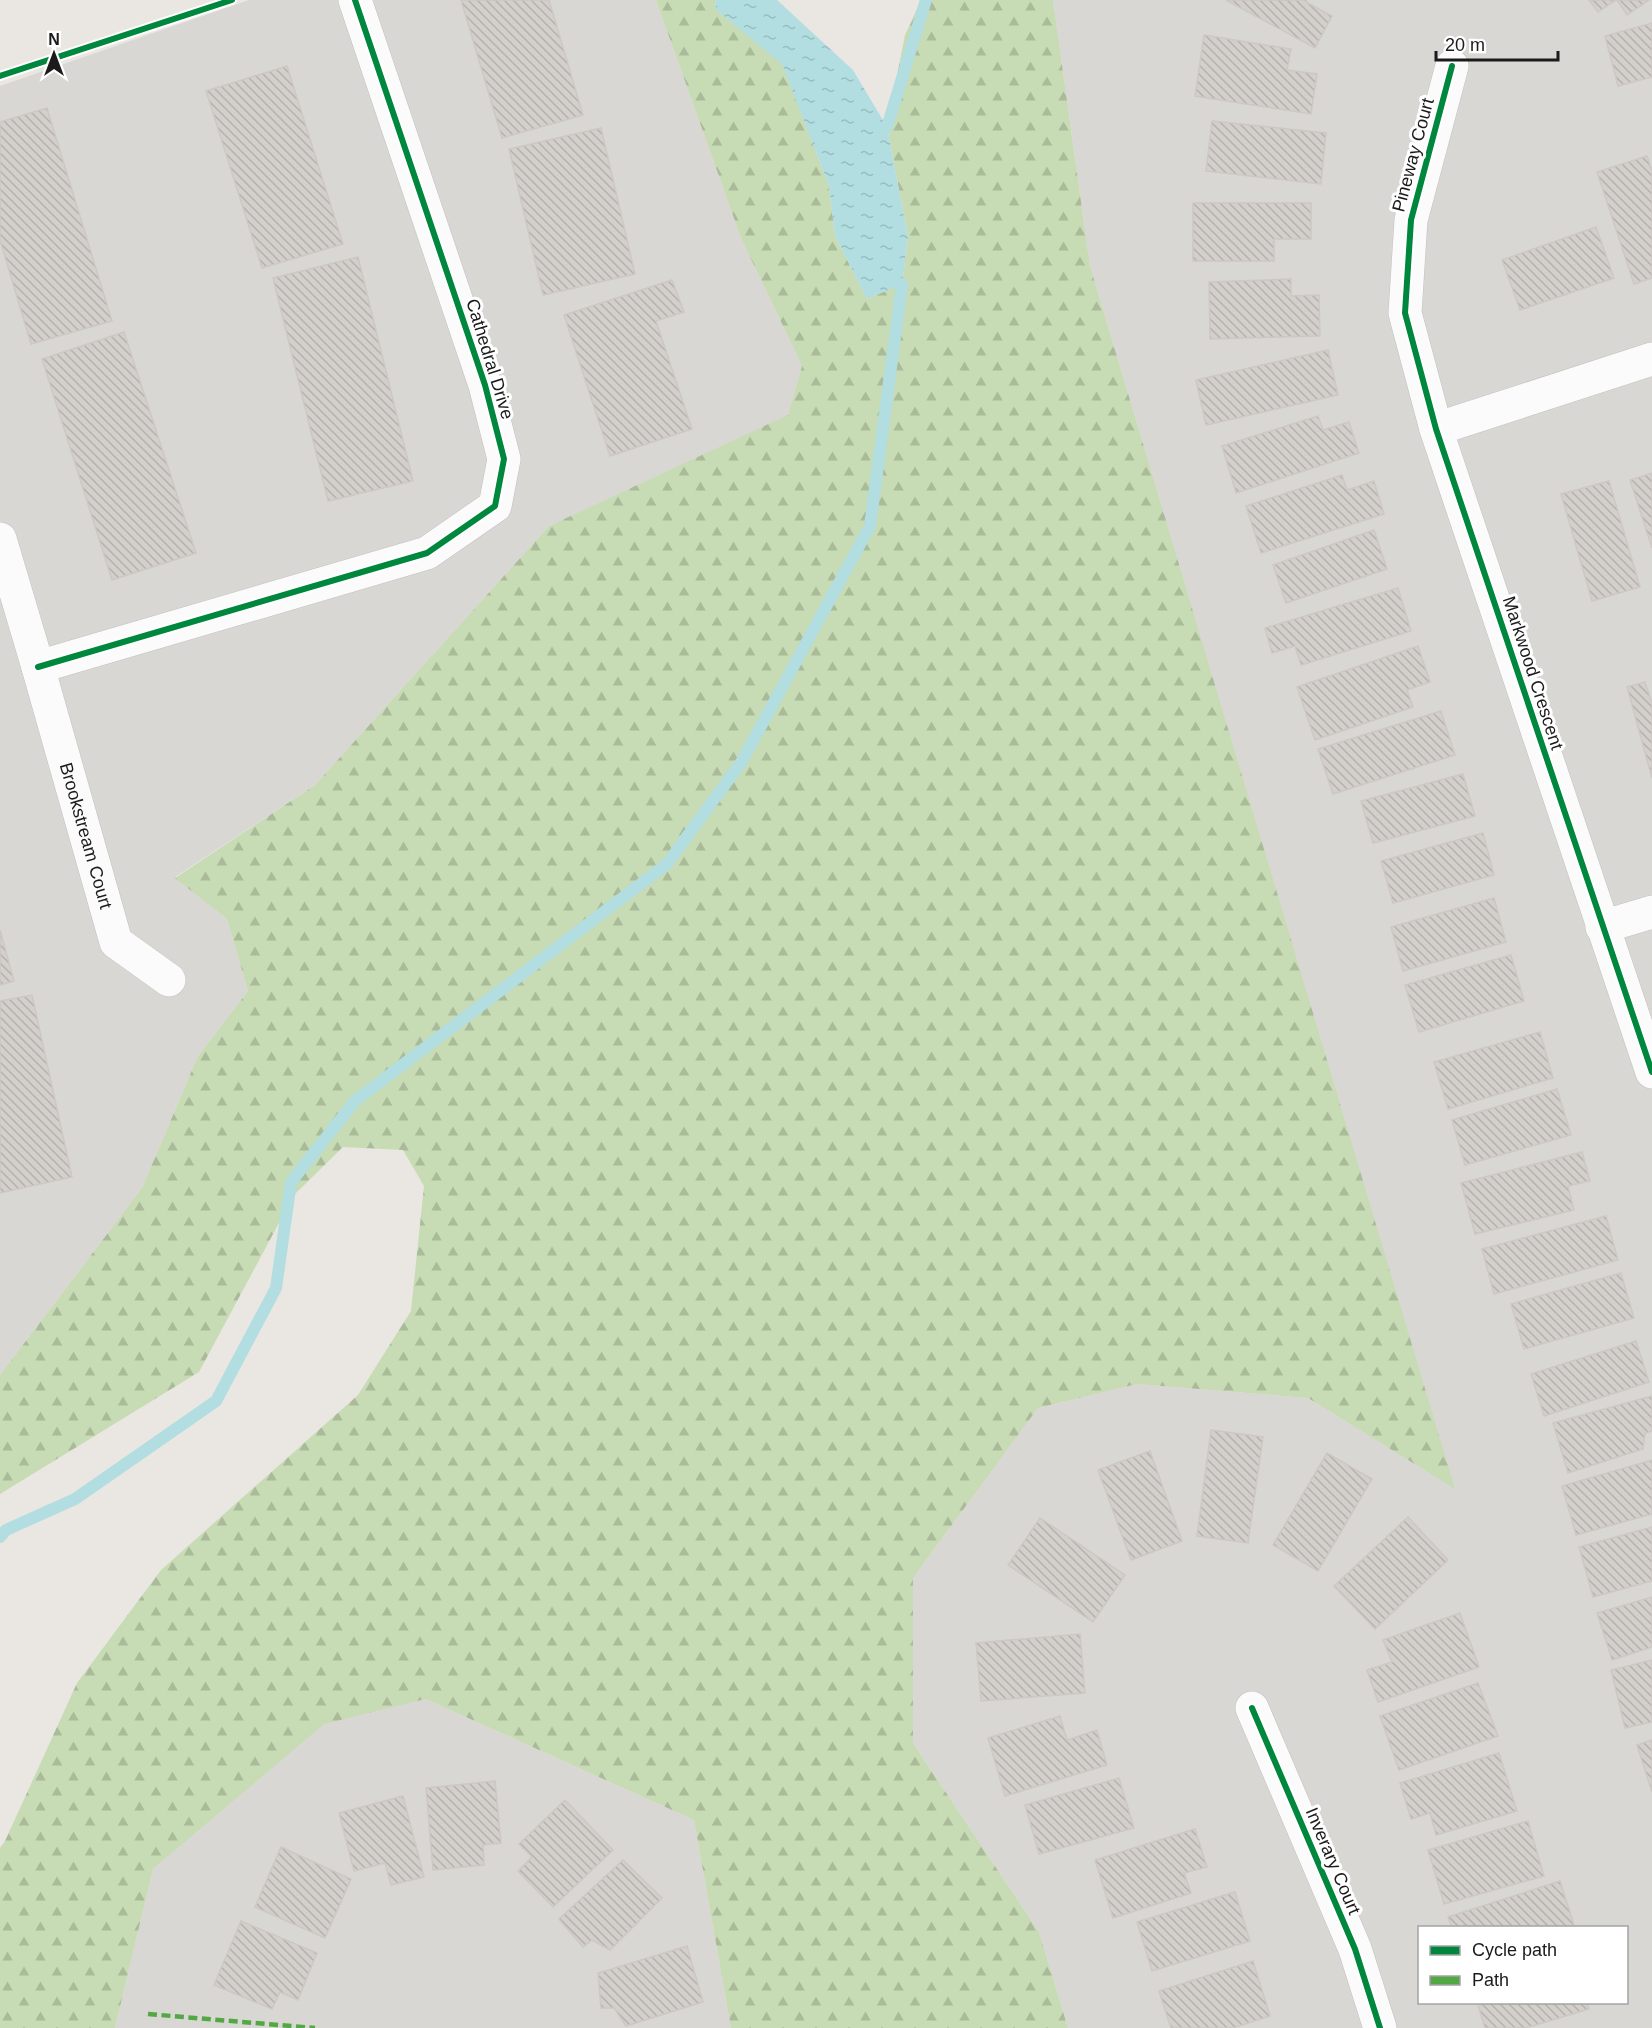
<svg xmlns="http://www.w3.org/2000/svg" width="1652" height="2028" viewBox="0 0 1652 2028" font-family="Arial,sans-serif">
  <style>
    .residential { fill: #d9d7d4; fill-rule: evenodd }
    .forest { fill: url(#forest-firs) }
    .water { fill: url(#water-ripples) }
    .lines { fill: none; stroke-linecap: round; stroke-linejoin: round }
    .stream { stroke: #b2dde1; stroke-width: 12 }
    .building { fill: url(#building-back-hatch); stroke: #cdc8c4; stroke-width: 1.5 }
    .minor-casing { stroke: #c2c1bf; stroke-width: 34 }
    .minor { stroke: #fcfbfb; stroke-width: 33 }
    .quiet { stroke: #52a943; stroke-width: 4.5; stroke-dasharray: 9 4.5; stroke-linecap: butt }
    .cycleway-casing { stroke: #fff; stroke-width: 10 }
    .cycleway { stroke: #00873e; stroke-width: 6 }
    .labels { text-anchor: middle; stroke-width: 6; stroke-linejoin: round; paint-order: stroke }
    .street-label { font-size: 18px; fill: #1b1b1b; stroke: #fff }
  </style>
  <defs>
    <pattern id="forest-firs" width="22" height="20" patternUnits="userSpaceOnUse" patternTransform="scale(1.5)"><rect width="22" height="20" fill="#c7dbb4"/><path d="M5 1l3.5 6h-7zM16 11l3.5 6h-7z" fill="#aabb9a"/></pattern>
    <pattern id="water-ripples" width="26" height="14" patternUnits="userSpaceOnUse" patternTransform="scale(1.5)"><rect width="26" height="14" fill="#b2dde1"/><path d="M2 4q2-2 4 0t4 0M15 11q2-2 4 0t4 0" fill="none" stroke="#98bdc0"/></pattern>
    <pattern id="building-back-hatch" width="6" height="6" patternUnits="userSpaceOnUse" patternTransform="scale(1.5)"><rect width="6" height="6" fill="#d3cfcb"/><path d="M-1 5l2 2M0 0l6 6M5-1l2 2" fill="none" stroke="#b5b1ae"/></pattern>
  </defs>
  <rect width="100%" height="100%" fill="#eae7e2"/>
  <g class="residential">
    <polygon points="249,0 656,0 741,238 802,366 788,416 549,526 315,785 175,877 227,919 248,991 198,1056 142,1188 0,1375 0,86"/>
    <path d="M1053 0H1652V2028H1068L1039 1932 913 1743V1578L1038 1408 1137 1384 1308 1398 1454 1488 1090 266ZM1420 1928H1626V2002H1420Z"/>
    <polygon points="426,1699 694,1820 731,2028 115,2028 153,1869 324,1723"/>
  </g>
  <polygon class="forest" points="656,0 715,0 716,10 782,63 829,186 835,236 867,299 902,284 908,237 887,127 905,35 921,0 1053,0 1090,266 1455,1489 1308,1398 1137,1384 1038,1408 913,1578 913,1743 1039,1932 1068,2028 731,2028 694,1820 426,1699 324,1724 153,1869 115,2028 0,2028 0,1848 5,1841 77,1683 161,1570 358,1395 411,1311 424,1186 403,1150 343,1147 294,1195 199,1372 0,1494 0,1375 142,1188 198,1056 248,991 227,919 175,878 315,785 549,526 788,415 802,366 741,238"/>
  <polygon class="water" points="715,0 777,0 853,70 887,127 908,237 902,284 867,299 835,236 829,186 782,64 716,10"/>
  <g class="lines">
    <g class="stream">
      <polyline points="887,127 926,0"/>
      <polyline points="0,1537 6,1530 75,1499 216,1401 276,1288 291,1182 355,1101 667,864 742,761 870,526 902,284"/>
    </g>
  </g>
  <g class="building">
    <polygon points="461,0 549,0 583,115 502,138"/>
    <polygon points="1226,0 1307,0 1306,2 1332,16 1315,48"/>
    <polygon points="1589,0 1616,0 1598,12"/>
    <polygon points="1617,0 1649,0 1627,15"/>
    <polygon points="1652,23 1652,77 1618,86 1605,36"/>
    <polygon points="1204,35 1291,49 1287,70 1317,74 1311,114 1195,96"/>
    <polygon points="287,66 343,244 262,268 206,91"/>
    <polygon points="47,108 112,321 31,344 0,240 0,122"/>
    <polygon points="1212,121 1326,133 1321,184 1206,171"/>
    <polygon points="601,128 635,274 543,295 509,149"/>
    <polygon points="1647,156 1652,171 1652,278 1634,284 1597,172"/>
    <polygon points="1193,203 1311,203 1311,239 1274,239 1274,261 1193,261"/>
    <polygon points="1596,227 1614,278 1520,310 1502,260"/>
    <polygon points="358,257 413,481 328,501 273,278"/>
    <polygon points="1291,279 1291,296 1319,295 1320,336 1210,339 1209,282"/>
    <polygon points="672,280 684,312 656,321 692,429 610,456 564,315"/>
    <polygon points="124,332 196,553 112,580 42,359"/>
    <polygon points="1328,350 1338,395 1206,425 1196,380"/>
    <polygon points="1318,416 1323,430 1349,422 1359,453 1236,493 1222,446"/>
    <polygon points="1652,473 1652,548 1630,480"/>
    <polygon points="1342,475 1347,490 1374,481 1384,514 1261,553 1246,506"/>
    <polygon points="1609,481 1640,587 1592,601 1561,494"/>
    <polygon points="1374,530 1387,569 1286,603 1273,565"/>
    <polygon points="1398,588 1411,631 1301,665 1295,646 1272,653 1265,628"/>
    <polygon points="1418,646 1430,682 1407,690 1413,707 1315,740 1297,687"/>
    <polygon points="1645,682 1652,703 1652,778 1627,687"/>
    <polygon points="1441,711 1455,755 1333,794 1318,749"/>
    <polygon points="1463,774 1475,816 1373,843 1361,801"/>
    <polygon points="1483,833 1494,875 1393,903 1381,861"/>
    <polygon points="1494,898 1506,942 1403,971 1391,927"/>
    <polygon points="0,930 14,981 0,985"/>
    <polygon points="1511,955 1524,1001 1419,1032 1405,985"/>
    <polygon points="32,995 72,1177 0,1193 0,1001"/>
    <polygon points="1540,1032 1553,1078 1448,1109 1434,1062"/>
    <polygon points="1557,1089 1571,1135 1465,1165 1452,1120"/>
    <polygon points="1582,1152 1590,1181 1568,1186 1574,1210 1475,1234 1461,1183"/>
    <polygon points="1606,1216 1618,1260 1494,1294 1482,1249"/>
    <polygon points="1621,1273 1634,1318 1524,1349 1511,1304"/>
    <polygon points="1636,1341 1649,1382 1544,1416 1531,1374"/>
    <polygon points="1652,1396 1652,1431 1645,1433 1643,1449 1568,1473 1553,1423"/>
    <polygon points="1211,1430 1263,1437 1248,1543 1197,1536"/>
    <polygon points="1150,1451 1182,1541 1131,1560 1098,1470"/>
    <polygon points="1327,1453 1372,1479 1318,1571 1273,1545"/>
    <polygon points="1652,1460 1652,1514 1576,1535 1562,1486"/>
    <polygon points="1408,1517 1448,1560 1375,1629 1334,1586"/>
    <polygon points="1040,1518 1125,1575 1093,1622 1008,1565"/>
    <polygon points="1652,1527 1652,1581 1593,1597 1579,1547"/>
    <polygon points="1652,1597 1652,1647 1612,1660 1597,1613"/>
    <polygon points="1460,1613 1479,1667 1378,1702 1367,1670 1392,1662 1383,1640"/>
    <polygon points="1080,1634 1085,1693 981,1701 976,1643"/>
    <polygon points="1652,1660 1652,1722 1625,1728 1611,1670"/>
    <polygon points="1478,1683 1498,1736 1399,1770 1380,1716"/>
    <polygon points="1060,1716 1067,1740 1097,1730 1107,1765 1005,1796 988,1738"/>
    <polygon points="1652,1740 1652,1792 1637,1745"/>
    <polygon points="1499,1753 1517,1811 1436,1835 1430,1813 1411,1819 1400,1783"/>
    <polygon points="1119,1778 1134,1828 1039,1854 1025,1805"/>
    <polygon points="495,1781 501,1843 483,1845 484,1865 433,1870 426,1788"/>
    <polygon points="403,1796 424,1877 391,1885 385,1863 354,1871 339,1813"/>
    <polygon points="565,1800 613,1850 553,1907 518,1871 532,1857 519,1844"/>
    <polygon points="1528,1821 1544,1876 1444,1904 1428,1850"/>
    <polygon points="1195,1829 1207,1867 1184,1873 1191,1893 1113,1918 1095,1860"/>
    <polygon points="281,1847 351,1879 325,1938 255,1907"/>
    <polygon points="623,1860 662,1898 610,1950 592,1940 583,1947 559,1919"/>
    <polygon points="1560,1881 1575,1928 1452,1928 1448,1917"/>
    <polygon points="1235,1892 1250,1941 1152,1971 1137,1922"/>
    <polygon points="241,1921 317,1953 298,2000 280,1992 272,2009 214,1985"/>
    <polygon points="687,1946 703,2002 626,2026 614,2008 601,2008 598,1973"/>
    <polygon points="1253,1961 1270,2016 1233,2028 1171,2028 1159,1991"/>
    <polygon points="1477,2002 1587,2002 1589,2009 1526,2028 1485,2028"/>
  </g>
  <g class="lines">
    <defs>
      <g id="minor">
        <polyline points="1452,66 1411,220 1405,313 1436,429 1652,1072"/>
        <polyline points="1436,429 1652,359"/>
        <path id="s1" d="M0 539 38 667 116 942 169 980"/>
        <polyline points="38,667 427,553 495,506 504,459 485,385 355,0"/>
        <polyline points="1602,927 1652,912"/>
        <polyline points="1252,1708 1355,1949 1380,2028"/>
      </g>
    </defs>
    <use href="#minor" class="minor-casing"/>
    <use href="#minor" class="minor"/>
    <polyline class="quiet" points="148,2014 315,2028"/>
    <defs>
      <g id="cycleway">
        <polyline points="1452,66 1411,220 1405,313 1436,429 1652,1072"/>
        <polyline points="0,76 232,0"/>
        <polyline points="38,667 427,553 495,506 504,459 485,385 355,0"/>
        <polyline points="1252,1708 1355,1949 1380,2028"/>
      </g>
    </defs>
    <use href="#cycleway" class="cycleway-casing"/>
    <use href="#cycleway" class="cycleway"/>
  </g>
  <g class="labels">
    <g class="street-label">
      <text transform="translate(1413 155) rotate(-75)" y="6">Pineway Court</text>
      <text transform="translate(490 359) rotate(73)" y="6">Cathedral Drive</text>
      <text transform="translate(1533 673) rotate(72)" y="6">Markwood Crescent</text>
      <text dy="6" stroke="none"><textPath href="#s1" startOffset="309">Brookstream Court</textPath></text>
      <text transform="translate(1333 1861) rotate(67)" y="6">Inverary Court</text>
    </g>
  </g>
  <rect x="1418" y="1926" width="210" height="78" fill="#ffffff" stroke="#a4a4a4" stroke-width="1.5"/>
  <rect x="1430" y="1946" width="30" height="9" fill="#00873e" stroke="#a4a4a4" stroke-width="1.5"/>
  <text x="1472" y="1956" font-size="18" fill="#1b1b1b">Cycle path</text>
  <rect x="1430" y="1976" width="30" height="9" fill="#52a943" stroke="#a4a4a4" stroke-width="1.5"/>
  <text x="1472" y="1986" font-size="18" fill="#1b1b1b">Path</text>
  <g transform="translate(54 54)" stroke="#ffffff" stroke-width="4.5" paint-order="stroke">
  <path d="M0-4.5L10 22L0 15L-10 22Z" fill="#1b1b1b"/>
  <text y="-9" font-size="16" font-weight="bold" text-anchor="middle" fill="#1b1b1b">N</text>
  </g>
  <path d="M1436 51v9h122v-9" fill="none" stroke="#1b1b1b" stroke-width="3"/>
  <text x="1445" y="51" font-size="18" fill="#1b1b1b" stroke="#ffffff" stroke-width="4.5" paint-order="stroke">20 m</text>
</svg>
